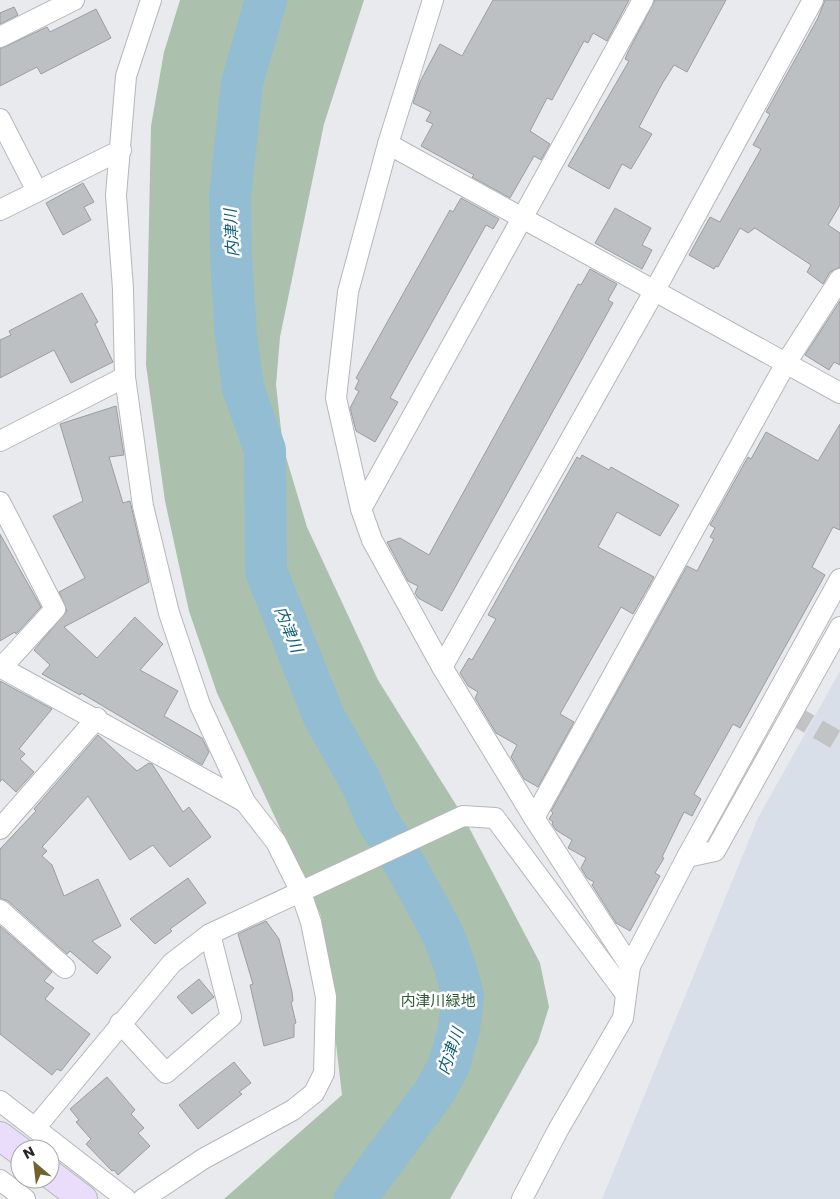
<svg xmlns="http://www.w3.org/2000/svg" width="840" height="1199" viewBox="0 0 840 1199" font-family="Poppins,'Noto Sans JP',sans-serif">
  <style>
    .built { fill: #d8dfe8 }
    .green { fill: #abc1ad }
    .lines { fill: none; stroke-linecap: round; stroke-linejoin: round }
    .river { stroke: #92bdd2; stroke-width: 42 }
    .building { fill: #bdc0c2; stroke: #9b9d9f }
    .minor-tunnel { stroke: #c1c3c5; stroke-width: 20; stroke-dasharray: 20 10; stroke-linecap: butt }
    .minor-casing { stroke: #b5b7ba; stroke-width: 22 }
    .secondary-casing { stroke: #b5b7ba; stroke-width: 30 }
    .minor { stroke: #fff; stroke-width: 20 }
    .secondary { stroke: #eaddfb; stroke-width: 28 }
    .labels { text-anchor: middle; stroke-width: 5; stroke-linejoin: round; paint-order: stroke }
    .park-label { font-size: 15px; fill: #2b5b33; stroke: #fff }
    .water-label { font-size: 16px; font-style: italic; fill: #0c5d7a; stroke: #fff }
  </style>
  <rect width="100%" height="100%" fill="#e8eaed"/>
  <polygon class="built" points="840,671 840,1199 602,1199 758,818"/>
  <polygon class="green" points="180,0 364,0 324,124 280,337 276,385 283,447 307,527 378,680 463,816 540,963 549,1007 538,1042 450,1199 224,1199 342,1095 321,916 217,693 189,611 165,501 146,365 151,126 164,52"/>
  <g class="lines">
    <polyline class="river" points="266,0 242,83 230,196 231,256 236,337 243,388 265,450 266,571 324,717 361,782 376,818 398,852 442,932 455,966 463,996 459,1029 449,1065 435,1091 355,1199"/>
  </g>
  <g class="building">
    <polygon points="493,0 629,0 607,41 593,33 588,43 584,41 552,100 547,98 530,131 550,144 541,160 534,156 510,198 472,177 474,175 421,146 433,124 426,121 431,112 413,103 420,82 440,44 462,56"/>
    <polygon points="655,0 726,0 687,72 674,65 662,84 639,127 652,134 631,169 622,164 609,189 568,166 629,61 625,59 628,52"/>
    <polygon points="825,0 840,0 840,205 828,225 840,233 840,267 830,272 823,284 807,272 811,265 755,228 748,233 740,228 718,267 716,266 714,269 689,255 710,217 720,222 761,149 753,145 770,114 766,112 818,18"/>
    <polygon points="14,7 18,15 0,24 0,13"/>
    <polygon points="96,9 111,38 41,74 37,67 0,86 0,49 47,27 50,32"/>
    <polygon points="83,183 94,202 84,207 91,220 63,235 46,203"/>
    <polygon points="461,198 499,219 493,229 486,225 390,398 398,402 375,442 356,431 350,408 359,391 355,389 359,380 356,378 450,210 453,212"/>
    <polygon points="615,208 651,228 642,245 652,250 642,269 595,243"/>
    <polygon points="590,269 617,284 608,300 613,303 442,611 418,598 415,593 418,586 408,581 387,542 400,538 429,555 578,284 581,285"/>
    <polygon points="82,293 98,322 95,324 113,362 71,383 54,350 0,378 0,340 11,335 9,331"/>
    <polygon points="840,301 840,365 834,362 829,370 805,355"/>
    <polygon points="116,406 124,455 109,457 123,503 130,501 149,582 64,627 97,658 135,617 163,644 140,670 178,691 164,716 202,738 209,752 202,765 81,693 80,695 42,674 50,665 34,650 67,611 59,592 85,578 53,516 83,501 60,424"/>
    <polygon points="840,424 840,530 833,527 812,567 825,575 740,728 733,724 694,794 701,799 692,816 684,812 662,857 664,858 655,873 660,876 630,931 616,923 592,885 594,882 587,878 581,868 586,858 568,848 572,840 556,830 552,824 553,822 549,819 553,813 551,811 687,566 697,571 714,539 710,537 715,528 710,525 748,457 751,459 766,432 818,461"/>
    <polygon points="582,455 609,470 611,467 679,505 660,536 617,512 598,547 654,577 633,614 621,607 560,714 574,722 538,787 524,779 511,757 517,745 496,733 475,698 478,692 468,686 460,673 469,658 472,660 496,619 488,615 577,457 580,459"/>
    <polygon points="0,534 41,607 16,634 15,632 0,641"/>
    <polygon points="0,681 52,709 19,749 25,754 20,759 34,772 16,792 2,779 0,782"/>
    <polygon points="98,735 137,771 149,763 152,764 183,812 189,807 211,837 170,867 153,845 130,860 88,796 42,847 47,851 42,856 52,865 64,896 98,879 121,926 92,941 111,957 97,974 70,951 67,954 8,901 0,898 0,849 36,811 34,809"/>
    <polygon points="188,878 206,903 170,929 172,931 155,944 130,919"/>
    <polygon points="266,921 279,939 292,992 293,1001 291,1002 296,1023 294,1024 294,1037 264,1046 250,985 253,984 238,934"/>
    <polygon points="0,926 52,972 44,981 54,988 45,999 90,1034 61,1071 57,1069 52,1075 0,1034"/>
    <polygon points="199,979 214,997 192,1014 177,997"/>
    <polygon points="234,1062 251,1083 239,1092 242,1094 198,1129 179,1105"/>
    <polygon points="107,1077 135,1110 131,1114 144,1128 138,1133 150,1146 118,1175 114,1170 112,1171 86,1144 91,1139 76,1122 79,1120 70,1109"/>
  </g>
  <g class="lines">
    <polyline class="minor-tunnel" points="792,714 840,742"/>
    <defs>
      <g id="minor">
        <polyline points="433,0 388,144 348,292 336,398 361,509 372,540 442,667 534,818 630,966"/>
        <polyline points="0,37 74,0"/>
        <polyline points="0,119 37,191"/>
        <polyline points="388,144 840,393"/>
        <polyline points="0,210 121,150"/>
        <polyline points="0,441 125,377"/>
        <polyline points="0,502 55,609 2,667"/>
        <polyline points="361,509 643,0"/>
        <polyline points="0,667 245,802"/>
        <polyline points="442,667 655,290 813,0"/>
        <polyline points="534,818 786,363 840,279"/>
        <polyline points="0,829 97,718"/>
        <polyline points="687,857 715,851 840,627"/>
        <polyline points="0,910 65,968"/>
        <polyline points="120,1023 166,1073 231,1017 210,934"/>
        <polyline points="0,1101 126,1199"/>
        <polyline points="35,1128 172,963 210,934 463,816 495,818 625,993"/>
        <polyline points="0,1180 25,1199"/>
        <polyline points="143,1199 203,1159 293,1110 314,1093 324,1073 326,997 311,922 300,890 276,842 245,802 200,705 169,613 143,506 125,377 123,289 116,195 126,76 151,0"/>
        <polyline points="522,1199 558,1130 623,1018 630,966 687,857 840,579"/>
      </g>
      <g id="secondary">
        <polyline points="0,1136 20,1151"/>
        <polyline points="50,1174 83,1199"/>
      </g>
    </defs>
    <use href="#minor" class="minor-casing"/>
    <use href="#secondary" class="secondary-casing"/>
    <use href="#minor" class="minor"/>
    <use href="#secondary" class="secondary"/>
  </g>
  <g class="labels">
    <g class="park-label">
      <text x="438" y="1006">内津川緑地</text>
    </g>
    <g class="water-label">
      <text transform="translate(231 233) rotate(-93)" y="6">内津川</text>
      <text transform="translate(289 629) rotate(68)" y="6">内津川</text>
      <text transform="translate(450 1051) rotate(-71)" y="6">内津川</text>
    </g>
  </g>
  <g transform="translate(35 1164) rotate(332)"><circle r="24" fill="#ffffff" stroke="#a8a8a9"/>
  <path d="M0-4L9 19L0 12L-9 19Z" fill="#706330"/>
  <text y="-8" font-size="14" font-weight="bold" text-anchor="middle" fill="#262627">N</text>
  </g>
</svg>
